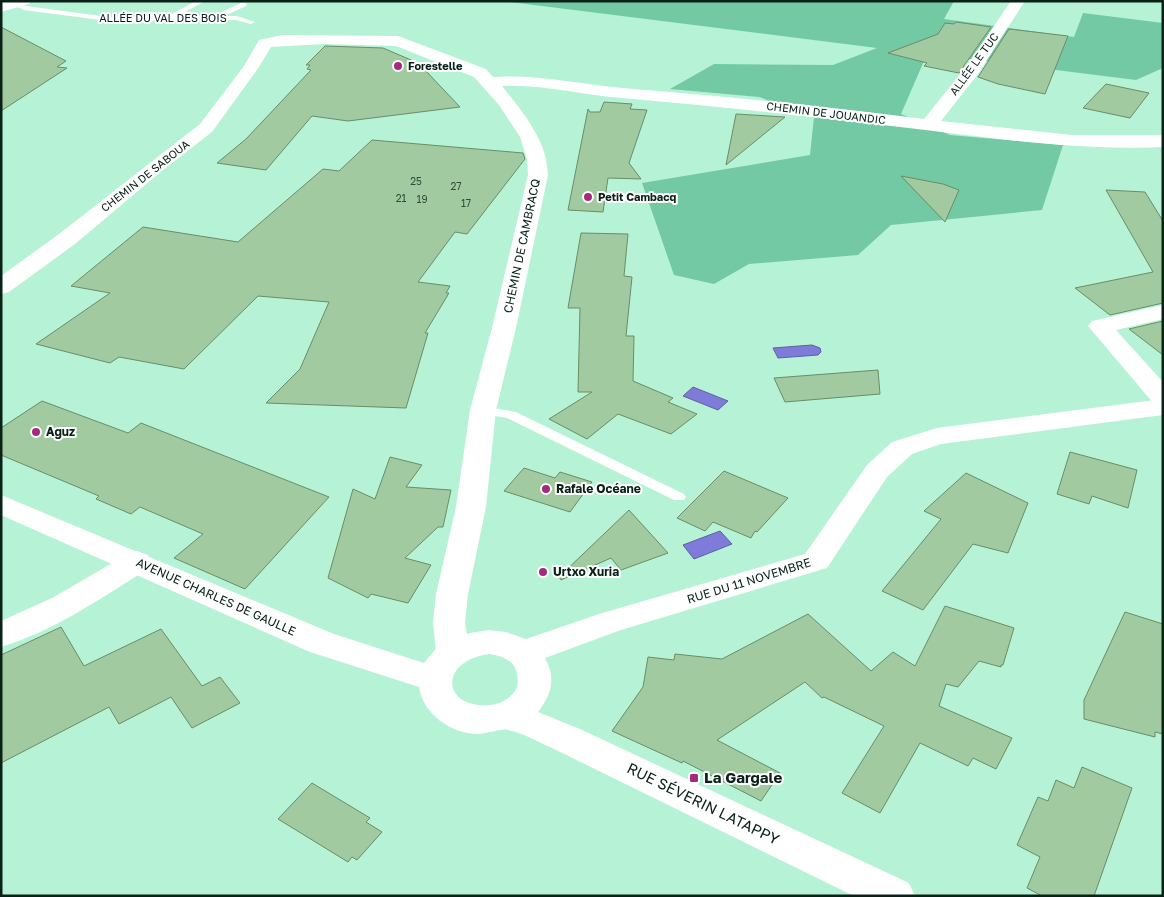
<svg xmlns="http://www.w3.org/2000/svg" width="1164" height="897" viewBox="0 0 1164 897" font-family="'Golos Text',sans-serif">
  <style>
    .green { fill: #73c9a3 }
    .water { fill: #7f7cd9; stroke: #5c619f }
    .building { fill: #a2caa0; stroke: #688e66 }
    .lines { fill: none; stroke-linecap: round; stroke-linejoin: round }
    .service { fill: #fff; fill-rule: evenodd }
    .minor { fill: #fff; fill-rule: evenodd }
    .tertiary { fill: #fff; fill-rule: evenodd }
    .poi-dot { fill: #a52a7e; stroke: #fff; stroke-width: 2 }
    .labels { text-anchor: middle; stroke-width: 4; stroke-linejoin: round; paint-order: stroke }
    .number-label { font-size: 10px; fill: #2f4b39 }
    .far-street-label { font-size: 11px; fill: #092117; stroke: #fff }
    .far-poi-label { font-size: 11px; font-weight: bold; fill: #092117; stroke: #fff; text-anchor: start }
    .street-label { font-size: 12px; fill: #092117; stroke: #fff }
    .poi-label { font-size: 12px; font-weight: bold; fill: #092117; stroke: #fff; text-anchor: start }
    .near-poi-label { font-size: 15px; font-weight: bold; fill: #092117; stroke: #fff; text-anchor: start }
    .near-street-label { font-size: 15px; fill: #092117; stroke: #fff }
  </style>
  <rect width="100%" height="100%" fill="#b6f2d5"/>
  <polygon class="green" points="503,1 954,1 944,19 1074,37 1083,13 1163,23 1163,68 1136,80 927,54 901,114 950,135 1063,145 1042,210 891,225 858,255 749,264 714,284 674,275 642,183 810,155 814,117 759,97 670,89 714,64 833,65 877,48"/>
  <g class="water">
    <polygon points="812,345 820,348 821,352 818,355 778,358 773,348"/>
    <polygon points="693,387 728,401 718,410 683,396"/>
    <polygon points="720,531 732,544 694,559 683,545"/>
  </g>
  <g class="building">
    <polygon points="956,22 991,27 959,73 924,66 927,63 888,53 938,34 945,23 954,24"/>
    <polygon points="1,27 66,61 57,67 67,68 1,111"/>
    <polygon points="1009,29 1068,36 1045,94 998,84 978,77"/>
    <polygon points="325,46 383,48 411,60 408,61 425,70 460,107 348,121 312,116 266,170 217,163 246,139 311,70 307,69 310,65 306,65"/>
    <polygon points="1106,84 1149,93 1130,118 1083,108"/>
    <polygon points="604,102 632,104 630,109 647,110 629,163 641,179 608,178 603,212 568,210 588,109 590,112 600,112"/>
    <polygon points="736,114 785,117 726,165"/>
    <polygon points="372,140 523,153 525,159 467,234 455,232 418,282 450,286 446,293 449,293 425,333 428,333 406,408 266,403 300,369 329,302 258,296 184,369 119,357 110,363 36,344 110,293 71,286 143,227 238,242 323,169 339,171"/>
    <polygon points="901,176 943,184 959,190 945,222"/>
    <polygon points="1106,190 1145,192 1163,221 1163,303 1110,315 1075,288 1153,272"/>
    <polygon points="581,233 628,234 624,276 632,277 626,336 634,336 633,381 673,398 668,402 697,414 671,434 618,414 587,439 549,419 592,392 578,392 580,308 568,308"/>
    <polygon points="1163,321 1163,355 1129,329"/>
    <polygon points="878,370 880,394 785,402 774,378"/>
    <polygon points="42,401 128,433 141,423 329,497 245,589 174,558 203,534 140,507 131,514 96,499 99,496 1,455 1,428"/>
    <polygon points="1070,452 1137,470 1128,508 1092,496 1089,504 1057,494"/>
    <polygon points="390,457 422,465 406,487 451,490 443,527 438,527 405,558 431,565 408,603 371,594 368,598 328,578 353,489 375,499"/>
    <polygon points="524,468 555,478 560,472 592,482 570,512 504,491"/>
    <polygon points="724,471 788,498 757,532 755,531 751,538 713,522 705,531 677,518"/>
    <polygon points="966,473 1028,503 1008,553 973,544 923,610 882,591 941,519 924,511"/>
    <polygon points="629,510 668,553 621,570 611,558 561,580 559,577"/>
    <polygon points="945,606 1014,628 1003,665 1001,665 1001,667 979,661 958,687 946,684 939,706 1012,738 996,769 973,758 968,766 920,743 880,813 842,793 884,726 824,697 822,698 805,682 717,740 780,773 761,801 683,761 682,763 612,731 643,687 648,657 674,660 675,654 722,659 808,614 871,671 893,652 915,666"/>
    <polygon points="1125,612 1163,624 1163,734 1155,732 1155,737 1084,719 1084,700"/>
    <polygon points="61,627 84,666 161,629 202,686 220,677 240,703 192,728 171,697 119,724 109,707 1,763 1,655"/>
    <polygon points="1082,767 1132,788 1094,896 1042,896 1027,888 1040,857 1017,845 1038,797 1048,801 1056,780 1074,788"/>
    <polygon points="312,783 370,818 366,822 382,832 357,860 352,857 348,862 278,819"/>
  </g>
  <g class="lines">
    <g class="service">
      <polygon points="196,1 205,1 178,16 213,16 243,2 247,4 246,6 224,16 236,16 255,22 251,24 236,20 108,21 24,10 11,4 15,2 26,6 108,17 168,16"/>
      <polygon points="483,406 516,412 684,494 686,497 684,500 674,500 507,418 478,413 476,410 478,407"/>
    </g>
    <g class="minor">
      <polygon points="8,1 31,1 29,4 1,12 1,3"/>
      <path d="M1011 1H1025L978 74 941 121 1072 135H1163V147C1074 151 987 137 900 127 807 116 715 106 622 98 582 95 542 84 502 86 523 112 547 140 548 175L516 328 496 410 486 507 468 594 465 623 470 652 465 661 453 664 441 661 436 652 433 623 436 594 456 507 470 410 492 328 528 175 527 159 520 137 499 105 474 77 396 46 325 44 271 47 259 67 212 132 158 174 75 244 9 292 1 294V276L59 234 200 124 244 66 259 40 282 35 398 36 486 69 493 77C536 74 579 84 622 88 723 96 824 106 924 119L966 67Z"/>
      <polygon points="1163,305 1163,319 1116,330 1163,382 1163,406 1154,404 1088,326 1092,321"/>
      <path d="M137 551 148 555 152 562 148 569C101 598 54 631 1 647V621L52 598 126 555Z"/>
    </g>
    <path class="tertiary" d="M1163 399V415L941 444 912 454 887 477 827 568 621 630 545 658C556 678 552 694 538 712L580 729 909 883 915 896H854L554 749C540 743 524 733 508 730 502 728 486 734 478 734 451 734 423 714 419 687L310 652 1 515V495L334 634 424 663 439 645 470 633 489 630 506 632 526 639 599 614 805 554 867 465 892 442 937 428ZM489 654C510 657 520 665 517 688 510 699 501 704 489 705 442 709 438 661 489 654Z"/>
  </g>
  <g class="poi-dot">
    <circle cx="398" cy="66" r="5"/>
    <circle cx="588" cy="197" r="5"/>
    <circle cx="36" cy="432" r="5"/>
    <circle cx="546" cy="489" r="5"/>
    <circle cx="543" cy="572" r="5"/>
    <rect x="689" y="773" width="10" height="10" rx="2.5"/>
  </g>
  <g class="labels">
    <g class="number-label">
      <text x="416" y="185">25</text>
      <text x="456" y="190">27</text>
      <text x="401" y="202">21</text>
      <text x="422" y="203">19</text>
      <text x="466" y="207">17</text>
    </g>
    <g class="far-street-label">
      <text x="163" y="22">ALLÉE DU VAL DES BOIS</text>
      <text transform="translate(974 64) rotate(-54)" y="4">ALLÉE LE TUC</text>
      <text transform="translate(826 113) rotate(7)" y="4">CHEMIN DE JOUANDIC</text>
      <text transform="translate(145 176) rotate(-38)" y="4">CHEMIN DE SABOUA</text>
    </g>
    <g class="far-poi-label">
      <text x="408" y="70">Forestelle</text>
      <text x="598" y="201">Petit Cambacq</text>
    </g>
    <g class="street-label">
      <text transform="translate(522 246) rotate(-78)" y="4">CHEMIN DE CAMBRACQ</text>
      <text transform="translate(749 581) rotate(-17)" y="4">RUE DU 11 NOVEMBRE</text>
      <text transform="translate(216 597) rotate(24)" y="4">AVENUE CHARLES DE GAULLE</text>
    </g>
    <g class="poi-label">
      <text x="46" y="436">Aguz</text>
      <text x="556" y="493">Rafale Océane</text>
      <text x="553" y="576">Urtxo Xuria</text>
    </g>
    <g class="near-poi-label">
      <text x="704" y="783">La Gargale</text>
    </g>
    <g class="near-street-label">
      <text transform="translate(703 804) rotate(26)" y="5">RUE SÉVERIN LATAPPY</text>
    </g>
  </g>
  <rect width="1164" height="897" fill="none" stroke="#092117" stroke-width="5"/>
</svg>
